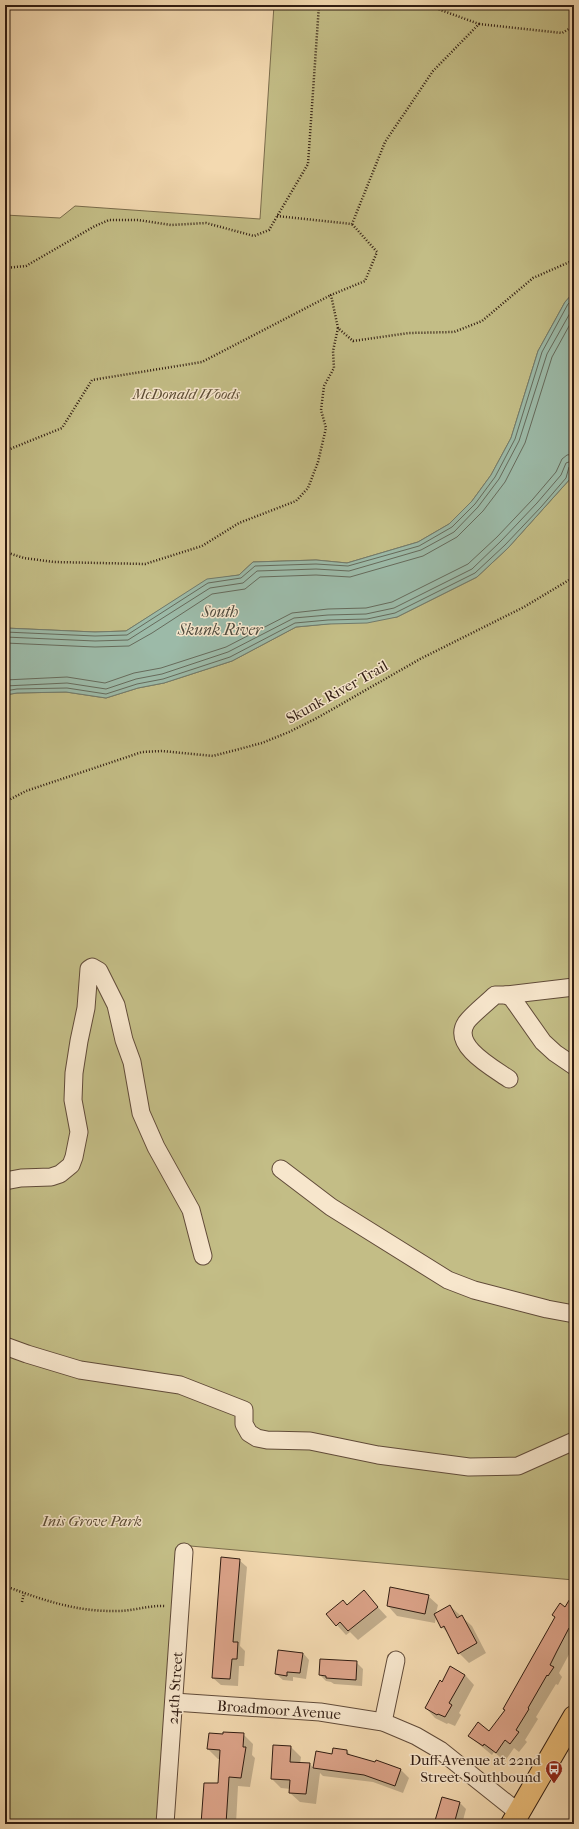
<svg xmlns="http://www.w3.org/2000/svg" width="579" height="1829" viewBox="0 0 579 1829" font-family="'IM FELL French Canon',serif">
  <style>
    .green { fill: #c3bd86; stroke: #7a6c4c }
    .water { fill: #9cbaa8; stroke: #717b6c }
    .shadow { fill: #0003 }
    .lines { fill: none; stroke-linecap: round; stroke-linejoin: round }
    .shore { stroke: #666b5c; stroke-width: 1 }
    .building { fill: #dca389; stroke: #301c11 }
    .minor-casing { stroke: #614b39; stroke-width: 19 }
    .major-casing { stroke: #301c11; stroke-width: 24 }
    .path { stroke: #301c11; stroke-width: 2.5; stroke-dasharray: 1 2; stroke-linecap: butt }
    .minor { stroke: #f7e6cc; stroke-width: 17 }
    .major { stroke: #eabc78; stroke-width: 22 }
    .labels { text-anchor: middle; stroke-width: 3; stroke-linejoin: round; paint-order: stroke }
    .park-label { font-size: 15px; font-style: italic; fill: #5c4c34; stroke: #f7e6cc }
    .street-label { font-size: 15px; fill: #301c11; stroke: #f7e6cc }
    .poi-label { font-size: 15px; fill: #301c11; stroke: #f7e6cc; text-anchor: end }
    .water-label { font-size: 16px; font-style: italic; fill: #504b3e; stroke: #f7e6cc }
  </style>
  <rect width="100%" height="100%" fill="#f3d9b0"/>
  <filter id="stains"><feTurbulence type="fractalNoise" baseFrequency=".005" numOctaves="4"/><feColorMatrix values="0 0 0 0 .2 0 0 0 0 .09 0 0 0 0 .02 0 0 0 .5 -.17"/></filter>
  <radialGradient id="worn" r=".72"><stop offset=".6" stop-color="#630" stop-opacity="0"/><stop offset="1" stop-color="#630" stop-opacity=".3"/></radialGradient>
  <g class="green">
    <polygon points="274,5 574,5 574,292 565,302 538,351 511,438 491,475 472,501 449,524 418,542 347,563 316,560 253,562 239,575 207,580 126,631 95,632 5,628 5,215 60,218 75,206 260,219"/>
    <polygon points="574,462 574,1580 179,1545 157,1824 5,1824 5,695 17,693 66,692 106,698 138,688 164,683 232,661 296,627 397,617 477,577 508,548 570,479"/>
  </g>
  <polygon class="water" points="574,292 574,462 570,479 508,548 477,577 397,617 367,623 329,624 296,627 232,661 164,683 138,688 106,698 66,692 17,693 5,695 5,628 95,632 126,631 207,579 239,575 253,562 316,560 347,563 418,542 449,524 472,501 491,475 511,438 538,351 565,302"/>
  <g class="shadow">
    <polygon points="239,1560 247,1567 240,1646 245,1651 244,1666 239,1666 238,1686 221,1685 213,1678"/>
    <polygon points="391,1588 428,1596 438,1605 436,1613 450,1606 472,1626 486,1653 469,1663 459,1653 449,1634 442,1627 436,1616 435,1623 397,1616 388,1606"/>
    <polygon points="364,1592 387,1617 358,1640 350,1632 346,1635 337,1625 347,1606"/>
    <polygon points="574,1594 574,1645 559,1673 562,1677 558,1685 556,1684 536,1717 538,1719 525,1740 527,1742 519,1752 514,1748 505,1761 494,1752 492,1755 469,1736 490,1732 506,1710"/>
    <polygon points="303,1653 309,1660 306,1679 293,1677 293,1681 283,1680 276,1674"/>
    <polygon points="356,1662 363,1669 362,1686 334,1684 331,1682 326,1681 320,1675"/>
    <polygon points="465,1675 474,1685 459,1713 461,1715 455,1726 448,1723 447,1724 435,1718 426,1708"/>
    <polygon points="210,1734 243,1734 253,1744 252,1755 255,1758 250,1787 238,1786 236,1824 202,1824 219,1785 221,1759 218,1759 208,1749"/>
    <polygon points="274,1746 291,1747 301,1757 300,1764 310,1764 314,1769 317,1752 333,1755 347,1751 352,1757 375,1763 376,1761 401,1770 409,1778 403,1793 373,1782 323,1776 320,1773 316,1804 300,1802 290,1793 291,1789 281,1788 272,1779"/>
    <polygon points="442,1798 460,1803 466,1809 462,1824 435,1824"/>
  </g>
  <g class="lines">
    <g class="shore">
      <polyline points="5,632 95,636 127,635 208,583 241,578 255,566 316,564 348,566 419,546 452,527 475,504 495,477 515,439 542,352 568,304 574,298"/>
      <polyline points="5,637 95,641 128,640 210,588 243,583 257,571 316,569 349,571 421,550 454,532 478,507 499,479 519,441 547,354 574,306"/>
      <polyline points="5,643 95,647 129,646 152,633 212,594 245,589 260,577 316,575 350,577 423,556 457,537 483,511 505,482 525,443 552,357 574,317"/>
      <polyline points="5,680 67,677 105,683 134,673 161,668 226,647 292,613 328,609 366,608 392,602 468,564 497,537 533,499 556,472 562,459 567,455 574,454"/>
      <polyline points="5,686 67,683 106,689 136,679 162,674 228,652 294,618 328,615 366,614 394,608 472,569 501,541 537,503 561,475 566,463 574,460"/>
      <polyline points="5,691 17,689 67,688 106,694 137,684 163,679 230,657 295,623 328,620 367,619 395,613 475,573 505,545 541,507 566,478 569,467 574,465"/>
    </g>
  </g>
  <g class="building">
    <polygon points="221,1557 240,1559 233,1642 238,1642 237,1659 232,1659 230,1679 212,1678"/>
    <polygon points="390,1587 429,1595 425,1614 387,1606"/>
    <polygon points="364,1590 378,1607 348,1631 340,1622 336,1626 326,1614 343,1600 347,1605"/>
    <polygon points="574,1592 574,1631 569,1628 557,1651 550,1665 554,1667 548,1676 547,1675 528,1708 529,1709 516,1730 519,1732 510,1744 505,1740 496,1753 484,1744 483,1746 468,1736 478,1722 489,1731 505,1710 503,1709 555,1617 552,1615 560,1603 565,1607"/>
    <polygon points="450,1605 457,1618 462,1615 477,1643 458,1654 444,1626 441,1628 434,1614"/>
    <polygon points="278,1650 303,1653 300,1673 287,1672 287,1676 275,1674"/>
    <polygon points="320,1659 357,1661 356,1680 326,1678 326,1676 319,1675"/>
    <polygon points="450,1666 465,1675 449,1703 452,1705 445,1717 438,1714 437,1715 425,1708 440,1680 442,1682"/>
    <polygon points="223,1732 244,1733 243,1747 246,1747 241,1778 229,1777 226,1824 201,1824 204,1783 218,1783 220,1750 207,1749 209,1733 223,1734"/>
    <polygon points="273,1745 291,1746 290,1762 310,1763 306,1794 289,1793 290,1780 271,1779"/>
    <polygon points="333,1748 347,1750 347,1754 375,1762 376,1760 401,1769 395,1786 364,1775 313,1768 316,1751 332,1754"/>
    <polygon points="442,1797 460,1802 454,1824 434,1824"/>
  </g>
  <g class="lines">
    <defs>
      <g id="minor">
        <polyline points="506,995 574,987"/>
        <path d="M509 1079C495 1069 451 1046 466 1023 469 1017 489 1001 495 995H506L512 998 543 1042 555 1053 574 1066"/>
        <polyline points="281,1169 331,1207 448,1280 474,1290 547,1309 574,1314"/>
        <polyline points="5,1181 21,1178 51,1177 60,1174 71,1165 74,1157 79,1132 73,1100 74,1073 79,1041 86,1008 89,969 92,967 99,971 116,1005 124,1040 132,1062 141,1113 156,1147 191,1210 203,1256"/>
        <polyline points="5,1346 27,1354 80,1370 180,1385 244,1410 244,1424 249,1433 257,1438 267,1440 310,1441 378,1455 469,1467 518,1466 574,1441"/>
        <polyline points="174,1702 320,1712 383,1722 416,1736 440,1750 519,1813"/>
        <polyline points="383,1722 396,1660"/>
        <polyline points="165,1824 184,1552"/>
      </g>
      <polyline id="major" points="512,1824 574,1717"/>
    </defs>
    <use href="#minor" class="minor-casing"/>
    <use href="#major" class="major-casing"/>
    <g class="path">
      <polyline points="479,24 562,33 574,26"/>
      <polyline points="277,216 352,224 385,142 433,71 479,24 427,5"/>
      <polyline points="5,268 26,266 95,226 109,220 138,220 171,225 206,223 254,236 269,230 308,164 319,5"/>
      <polyline points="338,328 331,295 365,281 377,252 352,224"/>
      <polyline points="5,451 62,428 92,380 202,362 331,295"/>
      <polyline points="5,552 24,558 54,562 145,564 202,546 239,523 296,501 308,488 318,462 326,428 321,410 324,386 334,368 333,351 338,328 353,341 409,333 454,332 482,321 533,278 574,260"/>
      <polyline points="5,802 26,791 142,752 162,751 213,756 262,743 289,732 317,718 420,659 524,607 574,577"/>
      <path d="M5 1586C43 1600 76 1612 118 1611 134 1611 149 1605 166 1606"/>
      <polyline points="22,1602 24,1593"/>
    </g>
    <use href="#minor" class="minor"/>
    <use href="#major" class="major"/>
  </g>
  <defs>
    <symbol id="bus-pin" viewBox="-11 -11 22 30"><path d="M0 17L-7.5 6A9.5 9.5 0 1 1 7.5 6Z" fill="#8f2418" stroke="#f7e6cc"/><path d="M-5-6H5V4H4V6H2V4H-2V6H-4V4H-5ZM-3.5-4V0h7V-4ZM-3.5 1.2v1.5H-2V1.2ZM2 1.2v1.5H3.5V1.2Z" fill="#fff"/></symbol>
  </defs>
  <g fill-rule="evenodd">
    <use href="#bus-pin" x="544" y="1759" width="20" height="27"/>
  </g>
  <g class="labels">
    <g class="park-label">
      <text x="186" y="399">McDonald Woods</text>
      <text x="92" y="1526">Inis Grove Park</text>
    </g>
    <g class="street-label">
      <text transform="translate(337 692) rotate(-29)" y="5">Skunk River Trail</text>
      <text transform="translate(175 1688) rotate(-86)" y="5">24th Street</text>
      <text transform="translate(279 1710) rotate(4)" y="5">Broadmoor Avenue</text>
    </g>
    <g class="poi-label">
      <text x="541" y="1765">Duff Avenue at 22nd<tspan x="541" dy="17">Street Southbound</tspan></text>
    </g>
    <g class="water-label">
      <text x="220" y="617">South<tspan x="220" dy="18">Skunk River</tspan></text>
    </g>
  </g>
  <rect width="579" height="1829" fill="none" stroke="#f3d9b0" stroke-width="20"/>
  <rect x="6" y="6" width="567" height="1817" fill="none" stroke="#301c11" stroke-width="2"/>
  <rect x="10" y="10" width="559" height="1809" fill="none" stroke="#301c11"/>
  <rect width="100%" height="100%" filter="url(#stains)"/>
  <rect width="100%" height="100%" fill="url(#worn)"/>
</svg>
